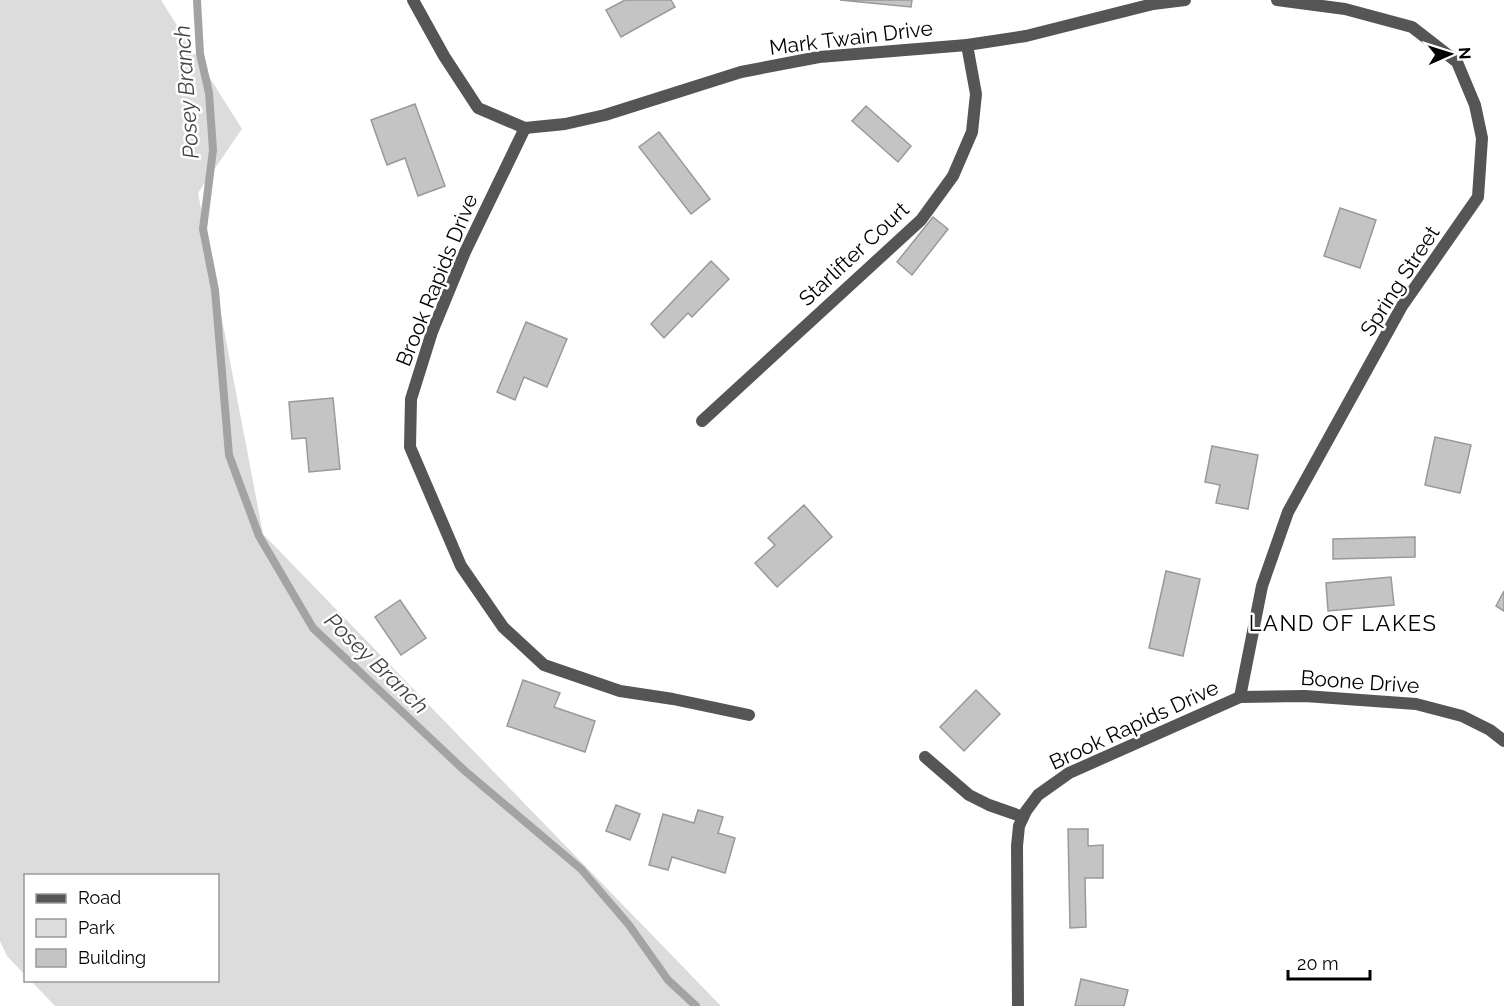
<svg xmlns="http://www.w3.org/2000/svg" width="1504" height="1006" viewBox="0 0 1504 1006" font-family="Raleway,sans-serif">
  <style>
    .green { fill: #dcdcdc }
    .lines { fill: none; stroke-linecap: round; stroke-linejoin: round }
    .stream { stroke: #a3a3a3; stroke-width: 8 }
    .building { fill: #c4c4c4; stroke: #999; stroke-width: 1.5 }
    .service { stroke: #555; stroke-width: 12 }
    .minor { stroke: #555; stroke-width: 12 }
    .labels { text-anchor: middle; stroke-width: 5; stroke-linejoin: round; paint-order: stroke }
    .street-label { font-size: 21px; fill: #000; stroke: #fff }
    .water-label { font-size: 22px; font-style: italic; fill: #444; stroke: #fff }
    .neighbourhood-label { font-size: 22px; letter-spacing: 1.5px; fill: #000; stroke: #fff }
  </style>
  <rect width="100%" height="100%" fill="#fff"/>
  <polygon class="green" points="0,0 161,0 242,129 198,193 263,534 721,1006 55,1006 31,981 218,980 218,876 26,876 25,975 7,956 0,941"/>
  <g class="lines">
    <polyline class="stream" points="197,0 200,54 209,93 213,150 203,229 215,290 229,455 259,536 313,628 465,771 581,869 629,925 668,980 696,1006"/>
  </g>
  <g class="building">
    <polygon points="625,0 671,0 675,7 621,37 606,10"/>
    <polygon points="840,0 912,0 911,7"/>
    <polygon points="415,104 445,186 418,196 405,158 387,165 371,120"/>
    <polygon points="866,106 911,146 898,162 852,121"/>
    <polygon points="659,132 710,199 691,214 639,147"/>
    <polygon points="1340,208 1376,220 1360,268 1324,256"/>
    <polygon points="933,217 948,229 912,275 897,262"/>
    <polygon points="711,261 729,279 692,317 688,313 664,338 651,324"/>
    <polygon points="526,322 567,339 547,387 524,377 515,400 497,392"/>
    <polygon points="333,398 340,469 309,472 306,438 292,439 289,402"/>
    <polygon points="1435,437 1471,445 1460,493 1425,485"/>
    <polygon points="1212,446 1258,455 1248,509 1216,503 1220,485 1205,482"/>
    <polygon points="804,505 832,537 777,587 755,563 775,545 768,538"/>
    <polygon points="1415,537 1415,557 1333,559 1333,539"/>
    <polygon points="1166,571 1200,579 1183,656 1149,648"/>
    <polygon points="1391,577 1394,605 1328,611 1326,583"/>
    <polygon points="1504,591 1504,611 1496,606"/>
    <polygon points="400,600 426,638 401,655 375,617"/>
    <polygon points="523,680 560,693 554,707 595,721 585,752 507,726"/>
    <polygon points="976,690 1000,714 964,751 940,727"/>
    <polygon points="616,805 640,814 630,840 606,831"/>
    <polygon points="698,810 723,817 718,833 735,838 725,873 672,857 668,870 649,865 663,814 694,823"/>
    <polygon points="1068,829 1088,829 1088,846 1103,845 1103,878 1085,878 1086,927 1070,928"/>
    <polygon points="1081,979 1128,990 1124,1006 1075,1006"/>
  </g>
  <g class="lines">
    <g class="service">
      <polyline points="525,128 465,252 432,332 411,399 410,447 461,566 503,627 544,665 620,691 673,699 749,715"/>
      <polyline points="925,757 969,795 989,805 1023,817"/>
    </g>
    <g class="minor">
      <polyline points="413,0 444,56 478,108 525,128 565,124 605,115 741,72 819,57 967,45 1026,36 1153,4 1185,0"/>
      <polyline points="702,421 921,220 953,176 972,132 976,94 967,45"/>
      <polyline points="1240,697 1262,586 1288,512 1402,306 1478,197 1482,138 1475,105 1457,62 1412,27 1345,9 1277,0"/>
      <polyline points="1018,1006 1017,846 1019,826 1026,811 1038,795 1069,773 1240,697 1305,696 1416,704 1462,716 1490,730 1504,741"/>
    </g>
  </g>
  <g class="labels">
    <g class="street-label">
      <text transform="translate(851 38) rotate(-7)" y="7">Mark Twain Drive</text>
      <text transform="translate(854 254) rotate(-43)" y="7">Starlifter Court</text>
      <text transform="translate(437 280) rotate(-68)" y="7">Brook Rapids Drive</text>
      <text transform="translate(1400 281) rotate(-57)" y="7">Spring Street</text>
      <text transform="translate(1360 682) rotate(4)" y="7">Boone Drive</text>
      <text transform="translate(1134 725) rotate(-25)" y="7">Brook Rapids Drive</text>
    </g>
    <g class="water-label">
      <text transform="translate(186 92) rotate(-94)" y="8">Posey Branch</text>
      <text transform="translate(377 663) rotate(44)" y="8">Posey Branch</text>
    </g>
    <g class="neighbourhood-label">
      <text x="1343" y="631">LAND OF LAKES</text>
    </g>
  </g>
  <rect x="24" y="874" width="195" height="108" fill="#ffffff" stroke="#999999" stroke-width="1.5"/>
  <rect x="36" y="894" width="30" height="9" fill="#555555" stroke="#999999" stroke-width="1.5"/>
  <text x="78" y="904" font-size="18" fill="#000000">Road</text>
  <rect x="36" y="919" width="30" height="18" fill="#dcdcdc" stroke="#999999" stroke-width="1.5"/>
  <text x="78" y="934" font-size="18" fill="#000000">Park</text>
  <rect x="36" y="949" width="30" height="18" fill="#c4c4c4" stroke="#999999" stroke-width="1.5"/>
  <text x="78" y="964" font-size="18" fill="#000000">Building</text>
  <g transform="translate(1450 54) rotate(87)" stroke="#ffffff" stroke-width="4.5" paint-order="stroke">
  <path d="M0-4.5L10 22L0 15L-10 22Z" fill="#000000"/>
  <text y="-9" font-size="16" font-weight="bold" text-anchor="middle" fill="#000000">N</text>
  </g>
  <path d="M1288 970v9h82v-9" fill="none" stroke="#000000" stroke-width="3"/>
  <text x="1297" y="970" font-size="18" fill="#000000" stroke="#ffffff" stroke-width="4.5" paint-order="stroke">20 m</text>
</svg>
